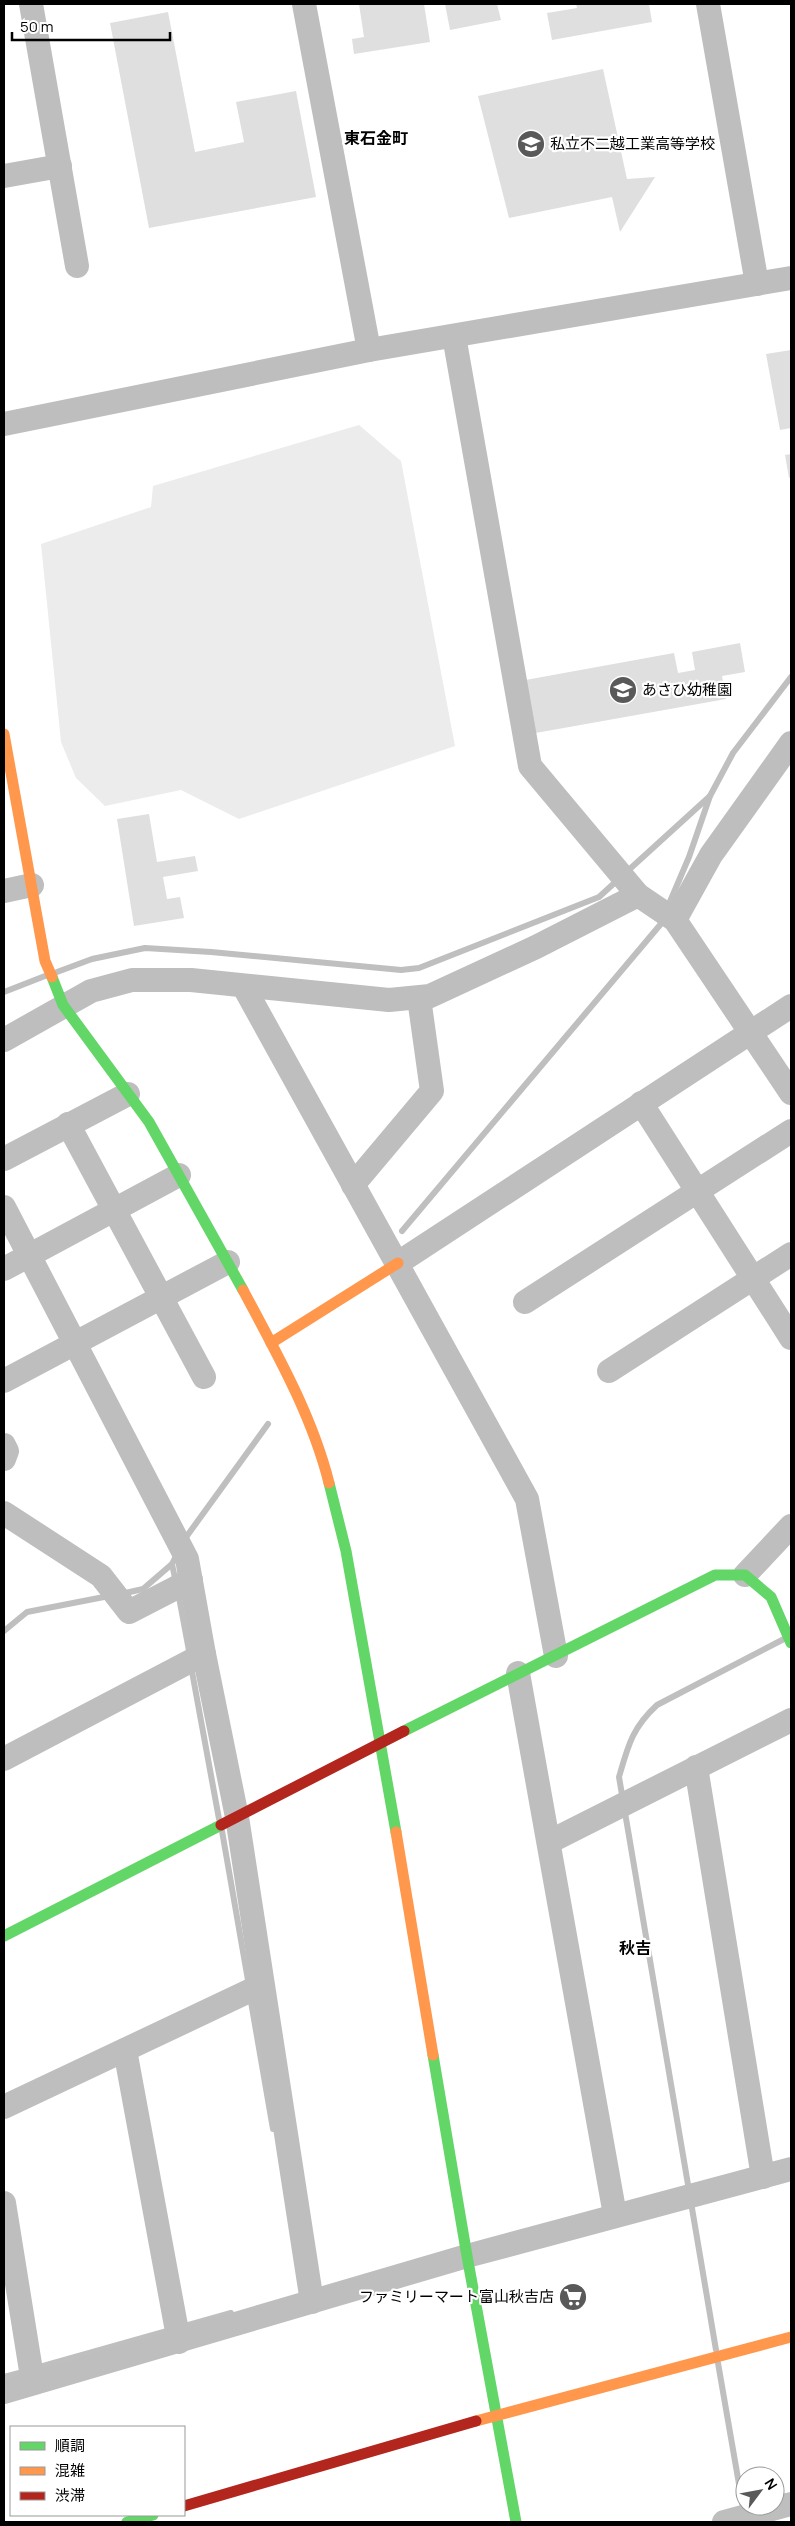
<svg xmlns="http://www.w3.org/2000/svg" width="795" height="2526" viewBox="0 0 795 2526" font-family="Manrope,'Noto Sans JP',sans-serif">
  <style>
    .green { fill: #ececec }
    .lines { fill: none; stroke-linecap: round; stroke-linejoin: round }
    .stream { stroke: #bfbfbf; stroke-width: 6 }
    .building { fill: #dfdfdf }
    .street { stroke: #bebebe; stroke-width: 24 }
    .fast { stroke: #63d668; stroke-width: 11 }
    .slow { stroke: #ff974d; stroke-width: 11 }
    .jam { stroke: #b3261e; stroke-width: 11 }
    .labels { text-anchor: middle; stroke-width: 4.5; stroke-linejoin: round; paint-order: stroke }
    .poi-label { font-size: 15px; fill: #000; stroke: #fff; text-anchor: start }
    .neighbourhood-label { font-size: 16px; font-weight: bold; fill: #000; stroke: #fff }
  </style>
  <rect width="100%" height="100%" fill="#fff"/>
  <polygon class="green" points="359,425 401,461 455,746 239,819 181,790 105,806 76,778 61,742 41,544 151,507 153,486"/>
  <g class="lines">
    <g class="stream">
      <polyline points="57,972 92,959 145,948 211,952 401,970 419,968 599,897 710,796"/>
      <polyline points="4,992 45,976"/>
      <polyline points="402,1231 660,925 689,857 710,796 733,753 791,677"/>
      <polyline points="184,1540 268,1424"/>
      <polyline points="176,1583 172,1564 177,1554"/>
      <polyline points="178,1592 190,1656"/>
      <polyline points="121,1594 143,1589 172,1564"/>
      <polyline points="4,1631 27,1612 109,1596"/>
      <polyline points="191,1666 219,1819"/>
      <polyline points="222,1831 249,1986"/>
      <polyline points="250,1996 273,2129"/>
      <path d="M716 2350 619 1777C628 1746 632 1728 657 1705L784 1639"/>
      <polyline points="718,2363 744,2513"/>
      <polyline points="36,2368 231,2313"/>
      <polyline points="4,2377 27,2371"/>
    </g>
  </g>
  <g class="building">
    <polygon points="359,4 424,4 430,42 354,54 352,39 364,37"/>
    <polygon points="445,4 497,4 501,20 450,30"/>
    <polygon points="576,4 649,4 652,22 552,40 547,13 577,8"/>
    <polygon points="168,12 195,152 244,142 236,102 296,91 316,197 149,228 110,23"/>
    <polygon points="603,69 627,179 655,177 620,232 612,197 509,218 478,96"/>
    <polygon points="791,350 791,428 780,430 766,354"/>
    <polygon points="791,454 791,477 789,478 785,455"/>
    <polygon points="740,643 745,672 722,676 726,699 530,734 520,681 674,653 678,673 695,670 692,652"/>
    <polygon points="149,814 157,862 195,856 198,871 163,877 167,899 180,897 184,918 134,926 117,819"/>
  </g>
  <g class="lines">
    <g class="street">
      <polyline points="31,4 77,266"/>
      <polyline points="304,4 369,350"/>
      <polyline points="708,4 757,284"/>
      <polyline points="4,176 60,166"/>
      <polyline points="454,336 530,766 638,895 675,920 791,1093"/>
      <polyline points="4,424 369,350 791,278"/>
      <polyline points="4,891 32,885"/>
      <polyline points="675,920 711,855 791,743"/>
      <polyline points="244,987 527,1499 556,1656"/>
      <polyline points="4,1040 91,991 132,980 191,980 389,1000 430,996 536,947 638,895"/>
      <polyline points="641,1103 791,1338"/>
      <polyline points="68,1124 204,1377"/>
      <polyline points="4,1159 128,1094"/>
      <polyline points="353,1185 432,1091 419,998"/>
      <polyline points="4,1207 187,1559 204,1654 237,1817 312,2302"/>
      <polyline points="398,1263 791,1006"/>
      <polyline points="4,1269 179,1175"/>
      <polyline points="525,1302 791,1131"/>
      <polyline points="609,1371 791,1254"/>
      <polyline points="4,1381 228,1262"/>
      <polyline points="4,1445 7,1451 4,1459"/>
      <polyline points="4,1513 101,1576 129,1612 191,1580"/>
      <polyline points="745,1575 791,1526"/>
      <polyline points="518,1673 615,2215"/>
      <polyline points="4,1759 204,1654"/>
      <polyline points="696,1767 763,2177"/>
      <polyline points="549,1842 791,1720"/>
      <polyline points="125,2050 179,2342"/>
      <polyline points="4,2107 262,1985"/>
      <polyline points="4,2203 33,2383"/>
      <polyline points="4,2392 467,2256 791,2169"/>
      <polyline points="724,2522 791,2504"/>
    </g>
    <g class="fast">
      <polyline points="52,977 63,1005 149,1122 243,1290"/>
      <polyline points="329,1483 346,1551 396,1832"/>
      <polyline points="404,1731 715,1575 745,1575 771,1597 791,1643"/>
      <polyline points="4,1936 221,1825"/>
      <polyline points="433,2055 467,2256 516,2522"/>
      <polyline points="127,2522 153,2515"/>
    </g>
    <g class="slow">
      <polyline points="4,734 45,961 52,977"/>
      <path d="M243 1290C276 1352 312 1415 329 1483"/>
      <polyline points="271,1343 398,1263"/>
      <polyline points="396,1832 433,2055"/>
      <polyline points="476,2421 791,2337"/>
    </g>
    <g class="jam">
      <polyline points="221,1825 404,1731"/>
      <polyline points="184,2506 476,2421"/>
    </g>
  </g>
  <defs>
    <symbol id="school-disc" viewBox="-11 -11 22 22"><circle r="9.5" fill="#595959" stroke="#fff"/><path d="M0-5L7-2L0 1L-7-2ZM-4 1L0 2.5L4 1V4Q0 6-4 4Z" fill="#fff"/></symbol>
    <symbol id="supermarket-disc" viewBox="-11 -11 22 22"><circle r="9.5" fill="#595959" stroke="#fff"/><path d="M-6-5.5h2.5l.6 2H6L4.5 2H-2.5L-4.4-4H-6ZM-1.5 3.2a1.3 1.3 0 1 0 .1 0ZM3 3.2a1.3 1.3 0 1 0 .1 0Z" fill="#fff"/></symbol>
  </defs>
  <g fill-rule="evenodd">
    <use href="#school-disc" x="515" y="128" width="32" height="32"/>
    <use href="#school-disc" x="607" y="674" width="32" height="32"/>
    <use href="#supermarket-disc" x="557" y="2281" width="32" height="32"/>
  </g>
  <g class="labels">
    <g class="poi-label">
      <text x="550" y="149">私立不二越工業高等学校</text>
      <text x="642" y="695">あさひ幼稚園</text>
      <text x="554" y="2302" text-anchor="end">ファミリーマート富山秋吉店</text>
    </g>
    <g class="neighbourhood-label">
      <text x="376" y="144">東石金町</text>
      <text x="635" y="1954">秋吉</text>
    </g>
  </g>
  <rect width="795" height="2526" fill="none" stroke="#000000" stroke-width="10"/>
  <rect x="10" y="2426" width="175" height="90" fill="#ffffff" stroke="#999999"/>
  <rect x="20" y="2442" width="25" height="8" fill="#63d668" stroke="#999999"/>
  <text x="55" y="2451" font-size="15" fill="#000000">順調</text>
  <rect x="20" y="2467" width="25" height="8" fill="#ff974d" stroke="#999999"/>
  <text x="55" y="2476" font-size="15" fill="#000000">混雑</text>
  <rect x="20" y="2492" width="25" height="8" fill="#b3261e" stroke="#999999"/>
  <text x="55" y="2501" font-size="15" fill="#000000">渋滞</text>
  <g transform="translate(760 2491) rotate(58)"><circle r="24" fill="#ffffff" stroke="#999999"/>
  <path d="M0-4L9 19L0 12L-9 19Z" fill="#595959"/>
  <text y="-8" font-size="14" font-weight="bold" text-anchor="middle" fill="#000000">N</text>
  </g>
  <path d="M12 32v8h158v-8" fill="none" stroke="#000000" stroke-width="2.5"/>
  <text x="20" y="32" font-size="15" fill="#000000" stroke="#ffffff" stroke-width="4" paint-order="stroke">50 m</text>
</svg>
